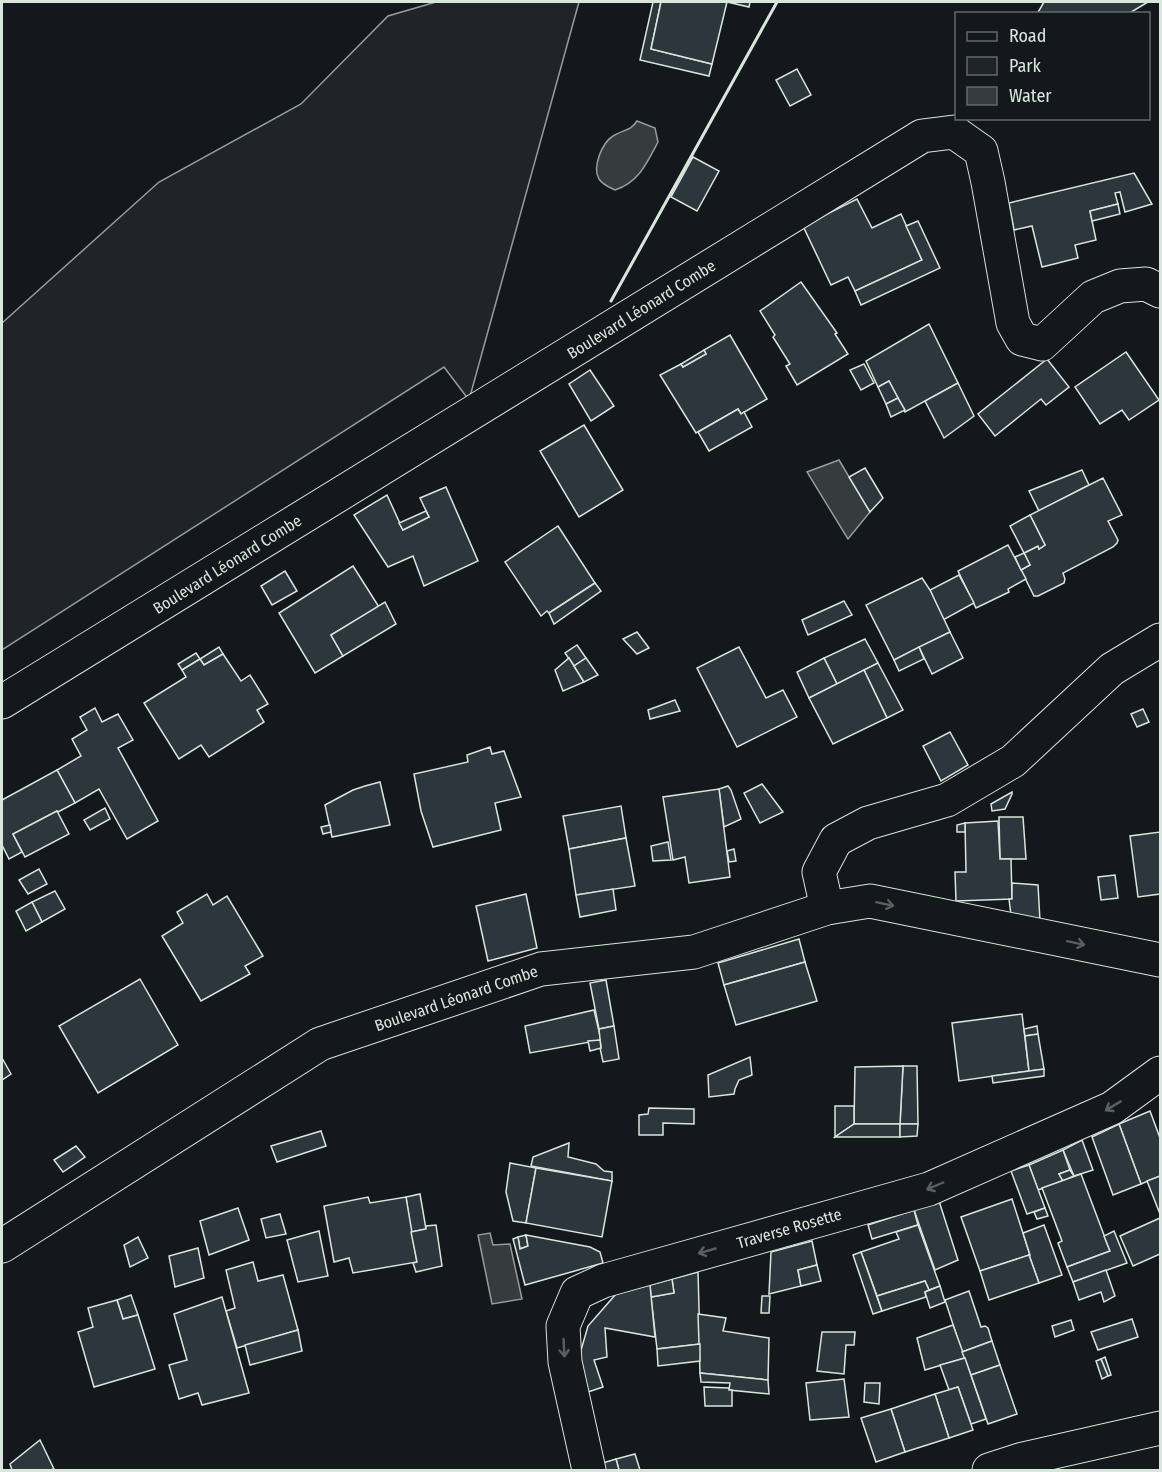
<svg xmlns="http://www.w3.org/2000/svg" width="1162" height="1472" viewBox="0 0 1162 1472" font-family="'Fira Sans Condensed',sans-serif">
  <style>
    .green { fill: #202428; stroke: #939e99; stroke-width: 1.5 }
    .water { fill: #363b3e; stroke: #939e99; stroke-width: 1.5 }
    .building { fill: #2c363c; stroke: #d8e6dc; stroke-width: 1.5 }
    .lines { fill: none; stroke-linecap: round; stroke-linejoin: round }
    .street-casing { stroke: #d8e6dc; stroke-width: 35 }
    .primary-casing { stroke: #d8e6dc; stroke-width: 35 }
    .street { stroke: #14181c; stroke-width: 33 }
    .primary { stroke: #14181c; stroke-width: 33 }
    .wall { stroke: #d8e6dc; stroke-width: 3 }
    .oneway { stroke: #59605f }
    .labels { text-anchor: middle; stroke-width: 4.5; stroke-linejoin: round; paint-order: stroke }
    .street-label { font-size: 16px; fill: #d8e6dc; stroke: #14181c }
  </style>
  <rect width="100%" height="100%" fill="#14181c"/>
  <polygon class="green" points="436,2 579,2 469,400 444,367 2,650 2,323 159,182 301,104 388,16"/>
  <g class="water">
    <path d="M637 121 655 128 658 142C647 163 639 182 615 190 609 187 603 185 599 179 592 167 602 143 613 136 622 130 631 131 637 121Z"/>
    <polygon points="839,460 870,512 848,539 807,472"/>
    <polygon points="490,1233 493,1245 510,1244 522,1299 492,1304 478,1235"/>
  </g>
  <g class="building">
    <polygon points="653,2 661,2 651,49 712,64 709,76 640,60"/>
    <polygon points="661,2 750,2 749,7 727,2 712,64 651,49"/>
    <polygon points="1044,2 1148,2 1128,14 1037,14"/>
    <polygon points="797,69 811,95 790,106 776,80"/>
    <polygon points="693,157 719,171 697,211 671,197"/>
    <polygon points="1134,173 1152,204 1125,212 1120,192 1115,193 1118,204 1090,211 1096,240 1075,245 1078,258 1042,267 1032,226 1014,230 1009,203"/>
    <polygon points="857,199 872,228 901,214 922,260 855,291 848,277 831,285 803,226"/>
    <polygon points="1118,204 1120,214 1092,221 1090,211"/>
    <polygon points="918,221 940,268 861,305 855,291 922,260 906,226"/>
    <polygon points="801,282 837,333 835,334 848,354 797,385 786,366 790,364 773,337 775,335 760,311"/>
    <polygon points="929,324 958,383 905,412 889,381 878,387 866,361"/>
    <polygon points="730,335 767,399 741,414 738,409 696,433 660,375 681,364 683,367 706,354 704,350"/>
    <polygon points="704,350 706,354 683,367 681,364"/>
    <polygon points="1126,352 1159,400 1129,420 1122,410 1100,424 1075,387"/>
    <polygon points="1047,359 1069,387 1046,405 1041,399 995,436 978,414"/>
    <polygon points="864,364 874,383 861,390 850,370"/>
    <polygon points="590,370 614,406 591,421 569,384"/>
    <polygon points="889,381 898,398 886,404 878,387"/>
    <polygon points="958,383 974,416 944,438 925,401"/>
    <polygon points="898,398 905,410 891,417 886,404"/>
    <polygon points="738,409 741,414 744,412 752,427 709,451 698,432"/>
    <polygon points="584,425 623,490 579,517 540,451"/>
    <polygon points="865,468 883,498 870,512 849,477"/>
    <polygon points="1082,470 1089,485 1039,511 1029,491"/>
    <polygon points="1103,478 1122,515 1108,521 1118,540 1117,543 1113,547 1063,573 1065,579 1064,583 1038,596 1034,596 1021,570 1030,565 1024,553 1038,546 1039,549 1045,545 1030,515"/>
    <polygon points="446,487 478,561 424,586 413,556 388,567 354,515 387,495 403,530 429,517 420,498"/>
    <polygon points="426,511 429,517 403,530 399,523"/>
    <polygon points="1030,515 1045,545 1039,549 1038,546 1024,553 1010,526"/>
    <polygon points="558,526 595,583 549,613 547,611 541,616 505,562"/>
    <polygon points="1008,545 1026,579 1008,589 1009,592 976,608 958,571"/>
    <polygon points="1024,553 1030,565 1021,570 1015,557"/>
    <polygon points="353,566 379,607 331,635 343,656 315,673 279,613"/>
    <polygon points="285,571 297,591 272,605 261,586"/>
    <polygon points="959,575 974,603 943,620 930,590"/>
    <polygon points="922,578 930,590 950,632 894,660 866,605"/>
    <polygon points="595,583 601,591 554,624 549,613"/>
    <polygon points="844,601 852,615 808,635 802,620"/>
    <polygon points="385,602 396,624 343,656 331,635"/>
    <polygon points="637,632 649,648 637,654 623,639"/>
    <polygon points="950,632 963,658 932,674 919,647"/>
    <polygon points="865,639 878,663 837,684 824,658"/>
    <polygon points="577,645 586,658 574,666 565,653"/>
    <polygon points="219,647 223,654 204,665 200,659"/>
    <polygon points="739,647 766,698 783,690 797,717 737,747 697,668"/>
    <polygon points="919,647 924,659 899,671 894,660"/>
    <polygon points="196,653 200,659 182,670 178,664"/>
    <polygon points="223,654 241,681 250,675 268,704 257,710 264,722 209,757 201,745 179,759 144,703 186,677 182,670 200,659 204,665"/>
    <polygon points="569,658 584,682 563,691 555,670"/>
    <polygon points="586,658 598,675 584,682 574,666"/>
    <polygon points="824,658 837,684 809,698 797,672"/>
    <polygon points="878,663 903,710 887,718 864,670"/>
    <polygon points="864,670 887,718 833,744 809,698"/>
    <polygon points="675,700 680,711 650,719 648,710"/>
    <polygon points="95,708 102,722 118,714 133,740 118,748 158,821 127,839 99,789 75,803 57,770 81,756 72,739 87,730 80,717"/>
    <polygon points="1143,709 1149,722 1137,727 1131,714"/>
    <polygon points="950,732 968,765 941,781 923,746"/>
    <polygon points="490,747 492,754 504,751 521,797 495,803 501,830 433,847 421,811 414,774 468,762 467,755"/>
    <polygon points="57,770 75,803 58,812 57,811 13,834 22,852 9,859 2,845 2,800"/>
    <polygon points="380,782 390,825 332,837 325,805 353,790 365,786"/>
    <polygon points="762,784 783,812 760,823 744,793"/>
    <polygon points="728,786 731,790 741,819 724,827 719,789"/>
    <polygon points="719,789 730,877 689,883 685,857 673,860 663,797"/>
    <polygon points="1012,792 1012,794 1005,809 992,811 991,804"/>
    <polygon points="621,806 626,838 569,849 563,816"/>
    <polygon points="105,808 110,819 90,830 84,820"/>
    <polygon points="57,811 69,834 25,857 13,834"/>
    <polygon points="999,817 1023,817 1026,859 1000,859"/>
    <polygon points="998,821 1000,859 1011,859 1012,899 956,901 955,872 966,872 965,823"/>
    <polygon points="965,823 965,832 957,832 957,825"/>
    <polygon points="330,825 331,832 323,834 321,827"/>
    <polygon points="1160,832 1160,894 1138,897 1130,836"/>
    <polygon points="626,838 635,886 576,895 569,849"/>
    <polygon points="668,842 671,860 653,861 651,846"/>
    <polygon points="734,849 736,861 729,862 727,851"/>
    <polygon points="39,869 47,884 28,894 19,880"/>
    <polygon points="1115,875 1118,898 1101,900 1098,877"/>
    <polygon points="1012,883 1038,885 1040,921 1011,915 1009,899 1012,899"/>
    <polygon points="613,889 616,910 580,917 576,895"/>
    <polygon points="55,891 65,909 42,922 32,902"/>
    <polygon points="207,894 213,905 227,896 263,956 245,966 250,974 201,1001 162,936 183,923 177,912"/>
    <polygon points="526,894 537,948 488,961 476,906"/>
    <polygon points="32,902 42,922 26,931 16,911"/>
    <polygon points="799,939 805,962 724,985 718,963"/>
    <polygon points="805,962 817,1001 736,1025 724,985"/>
    <polygon points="140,979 178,1045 98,1093 59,1026"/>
    <polygon points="606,980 614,1026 599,1029 590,983"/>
    <polygon points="594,1010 601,1040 530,1053 525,1026"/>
    <polygon points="1022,1014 1029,1071 959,1081 952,1023"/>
    <polygon points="614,1026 619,1059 603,1062 600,1048 601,1048 599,1029"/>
    <polygon points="1037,1026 1038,1034 1025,1036 1024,1029"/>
    <polygon points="1038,1034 1044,1069 1029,1071 1025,1036"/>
    <polygon points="600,1040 601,1048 590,1051 588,1041"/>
    <polygon points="750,1057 752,1075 739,1080 735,1089 734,1094 709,1097 708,1075"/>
    <polygon points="2,1058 11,1074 2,1080"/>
    <polygon points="903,1066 917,1066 918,1124 900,1124"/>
    <polygon points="903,1066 900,1124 854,1124 855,1067"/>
    <polygon points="1044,1069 1044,1076 993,1083 992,1076"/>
    <polygon points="835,1106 854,1106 854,1124 835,1137"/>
    <polygon points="649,1108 694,1109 694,1124 663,1123 663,1135 639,1135 639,1115 648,1114"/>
    <polygon points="1150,1111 1160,1138 1160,1176 1141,1184 1119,1124"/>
    <polygon points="854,1124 900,1124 900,1137 835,1137"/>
    <polygon points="900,1124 918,1124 917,1136 900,1137"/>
    <polygon points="1119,1124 1141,1184 1113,1195 1092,1137"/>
    <polygon points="321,1131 326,1146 277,1162 271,1146"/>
    <polygon points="1082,1140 1093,1170 1074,1176 1063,1150"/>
    <polygon points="569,1143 568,1157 596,1164 604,1171 612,1172 612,1181 531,1166 533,1157"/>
    <polygon points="76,1146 85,1157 63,1172 54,1160"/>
    <polygon points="1063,1150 1070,1170 1059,1174 1063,1181 1038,1190 1029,1165"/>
    <polygon points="510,1163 536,1168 526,1223 513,1221 506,1192"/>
    <polygon points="1029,1165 1045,1208 1027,1214 1011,1171"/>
    <polygon points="536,1168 612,1181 602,1237 526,1223"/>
    <polygon points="1070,1170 1074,1176 1063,1181 1059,1174"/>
    <polygon points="1081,1174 1110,1251 1067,1267 1058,1243 1062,1241 1042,1188"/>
    <polygon points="1160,1176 1160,1214 1147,1181"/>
    <polygon points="420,1194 426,1229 411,1232 406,1197"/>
    <polygon points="368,1197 370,1203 406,1197 417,1262 353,1273 349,1258 334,1262 324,1206"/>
    <polygon points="1012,1199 1030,1255 980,1271 961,1217"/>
    <polygon points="939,1201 958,1260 935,1270 914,1210"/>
    <polygon points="238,1208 249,1240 209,1255 200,1221"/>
    <polygon points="1045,1208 1048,1216 1037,1219 1034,1212"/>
    <polygon points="914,1210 918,1225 872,1239 868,1225"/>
    <polygon points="280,1214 286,1234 266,1238 261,1219"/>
    <polygon points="1160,1218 1160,1254 1133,1266 1120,1236"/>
    <polygon points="436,1225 442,1266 416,1272 413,1263 417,1262 411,1232 426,1229 426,1226"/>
    <polygon points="918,1225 940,1286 929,1290 925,1281 877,1296 861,1252 899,1239 896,1232"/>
    <polygon points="1044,1225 1062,1275 1039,1283 1029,1255 1030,1255 1023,1233"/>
    <polygon points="319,1231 328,1276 298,1282 287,1240"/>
    <polygon points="1114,1231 1127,1263 1073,1282 1067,1267 1110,1251 1104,1236"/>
    <polygon points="526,1235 528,1246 520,1249 518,1237"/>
    <polygon points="526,1235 590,1247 600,1252 603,1263 525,1285 513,1239 518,1237 520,1249 528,1246"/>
    <polygon points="138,1237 148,1258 130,1267 124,1245"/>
    <polygon points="812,1241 817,1265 798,1270 801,1286 769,1294 771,1252"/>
    <polygon points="198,1248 204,1278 175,1287 169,1256"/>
    <polygon points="861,1252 882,1311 873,1314 853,1255"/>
    <polygon points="1029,1255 1039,1283 989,1300 980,1271"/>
    <polygon points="253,1262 258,1281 283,1275 298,1330 237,1348 226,1311 235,1308 226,1270"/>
    <polygon points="817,1265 821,1281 801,1286 798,1270"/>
    <polygon points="1106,1270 1115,1296 1104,1302 1101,1292 1079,1300 1073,1282"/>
    <polygon points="698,1272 700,1344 657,1349 651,1297 674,1293 672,1279"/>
    <polygon points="672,1279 674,1293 651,1297 650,1285"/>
    <polygon points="925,1281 929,1290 925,1292 926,1297 882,1311 877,1296"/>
    <polygon points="650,1285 655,1337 605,1328 607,1357 594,1360 603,1387 585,1393 577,1364 588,1326 616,1294"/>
    <polygon points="940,1286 945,1302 930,1308 925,1292"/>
    <polygon points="969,1291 981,1327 985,1326 988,1328 992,1341 962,1352 945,1300"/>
    <polygon points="131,1295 138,1315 123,1319 117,1300"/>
    <polygon points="762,1296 770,1296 769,1313 761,1313"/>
    <polygon points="222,1297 249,1393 202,1405 198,1393 179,1399 169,1365 187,1360 174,1314"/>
    <polygon points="117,1300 123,1319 138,1315 155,1369 94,1387 78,1332 93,1327 88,1308"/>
    <polygon points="698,1314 726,1318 723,1331 769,1338 768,1380 700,1373"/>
    <polygon points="1132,1319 1138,1337 1098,1350 1091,1332"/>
    <polygon points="1071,1320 1074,1330 1055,1337 1052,1326"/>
    <polygon points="953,1325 965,1358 925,1370 917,1338"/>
    <polygon points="298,1330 302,1351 250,1365 245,1345"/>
    <polygon points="822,1332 855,1332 854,1345 846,1345 844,1374 817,1371"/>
    <polygon points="992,1341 1000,1365 971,1375 962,1352"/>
    <polygon points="700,1344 700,1361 658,1366 657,1349"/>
    <polygon points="1105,1357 1111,1375 1108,1376 1101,1359"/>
    <polygon points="965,1358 986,1419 971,1424 958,1387 949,1390 940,1365"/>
    <polygon points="1101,1359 1108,1376 1102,1379 1096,1361"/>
    <polygon points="1000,1365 1017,1414 988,1424 971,1375"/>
    <polygon points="700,1373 768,1380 769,1394 729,1390 730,1383 701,1382"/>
    <polygon points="844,1379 849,1417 810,1420 806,1383"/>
    <polygon points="865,1383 880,1383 879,1404 864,1402"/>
    <polygon points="704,1387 729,1388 729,1390 732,1390 732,1406 705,1406"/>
    <polygon points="958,1387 973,1430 949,1438 935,1394"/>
    <polygon points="935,1394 949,1438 905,1452 891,1409"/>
    <polygon points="891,1409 905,1452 876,1462 861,1418"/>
    <polygon points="40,1440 54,1469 50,1470 12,1470 10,1464"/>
    <polygon points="635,1454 640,1470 619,1470 616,1459"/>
    <polygon points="616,1459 619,1470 605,1470 603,1463"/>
  </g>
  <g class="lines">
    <defs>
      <g id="street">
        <polyline points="2,702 922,136 954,132 981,151 988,182 1013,323 1022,339 1042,344 1093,297 1120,286 1146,284 1160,291"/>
        <polyline points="827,908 819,872 836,840 868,823 947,800 1013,761 1112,669 1160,640"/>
        <polyline points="2,1246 320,1044 541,969 694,952 827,908 870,901 1160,960"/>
        <polyline points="589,1470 565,1362 563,1326 577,1293 603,1281 929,1189 1112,1108 1160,1073"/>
      </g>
      <polyline id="primary" points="989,1470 1023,1459 1160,1428"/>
    </defs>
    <use href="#street" class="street-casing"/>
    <use href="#primary" class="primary-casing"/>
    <use href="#street" class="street"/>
    <use href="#primary" class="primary"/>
    <polyline class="wall" points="611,301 777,2"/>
  </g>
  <defs><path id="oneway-shaft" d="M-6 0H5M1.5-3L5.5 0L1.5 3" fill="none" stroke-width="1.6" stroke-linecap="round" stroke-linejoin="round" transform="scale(1.5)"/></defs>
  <g class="oneway">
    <use href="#oneway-shaft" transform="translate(885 904) rotate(12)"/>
    <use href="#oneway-shaft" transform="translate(1076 943) rotate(12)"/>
    <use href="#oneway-shaft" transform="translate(1113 1106) rotate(149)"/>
    <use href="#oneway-shaft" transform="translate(935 1186) rotate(157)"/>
    <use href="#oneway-shaft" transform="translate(707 1251) rotate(164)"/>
    <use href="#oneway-shaft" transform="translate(564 1348) rotate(87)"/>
  </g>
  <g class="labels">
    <g class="street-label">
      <text transform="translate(641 309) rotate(-32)" y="6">Boulevard Léonard Combe</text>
      <text transform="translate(227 564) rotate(-32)" y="6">Boulevard Léonard Combe</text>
      <text transform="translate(456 998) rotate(-19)" y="6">Boulevard Léonard Combe</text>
      <text transform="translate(789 1228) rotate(-16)" y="6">Traverse Rosette</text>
    </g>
  </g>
  <rect width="1162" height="1472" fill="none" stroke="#d8e6dc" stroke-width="6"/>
  <rect x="955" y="12" width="195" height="108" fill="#14181c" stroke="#626a69" stroke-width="1.5"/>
  <rect x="967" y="32" width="30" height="9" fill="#14181c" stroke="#626a69" stroke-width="1.5"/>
  <text x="1009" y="42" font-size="18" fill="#d8e6dc">Road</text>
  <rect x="967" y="57" width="30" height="18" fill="#202428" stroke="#626a69" stroke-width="1.5"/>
  <text x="1009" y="72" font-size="18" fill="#d8e6dc">Park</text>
  <rect x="967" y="87" width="30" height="18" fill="#363b3e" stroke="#626a69" stroke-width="1.5"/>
  <text x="1009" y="102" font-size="18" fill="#d8e6dc">Water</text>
</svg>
